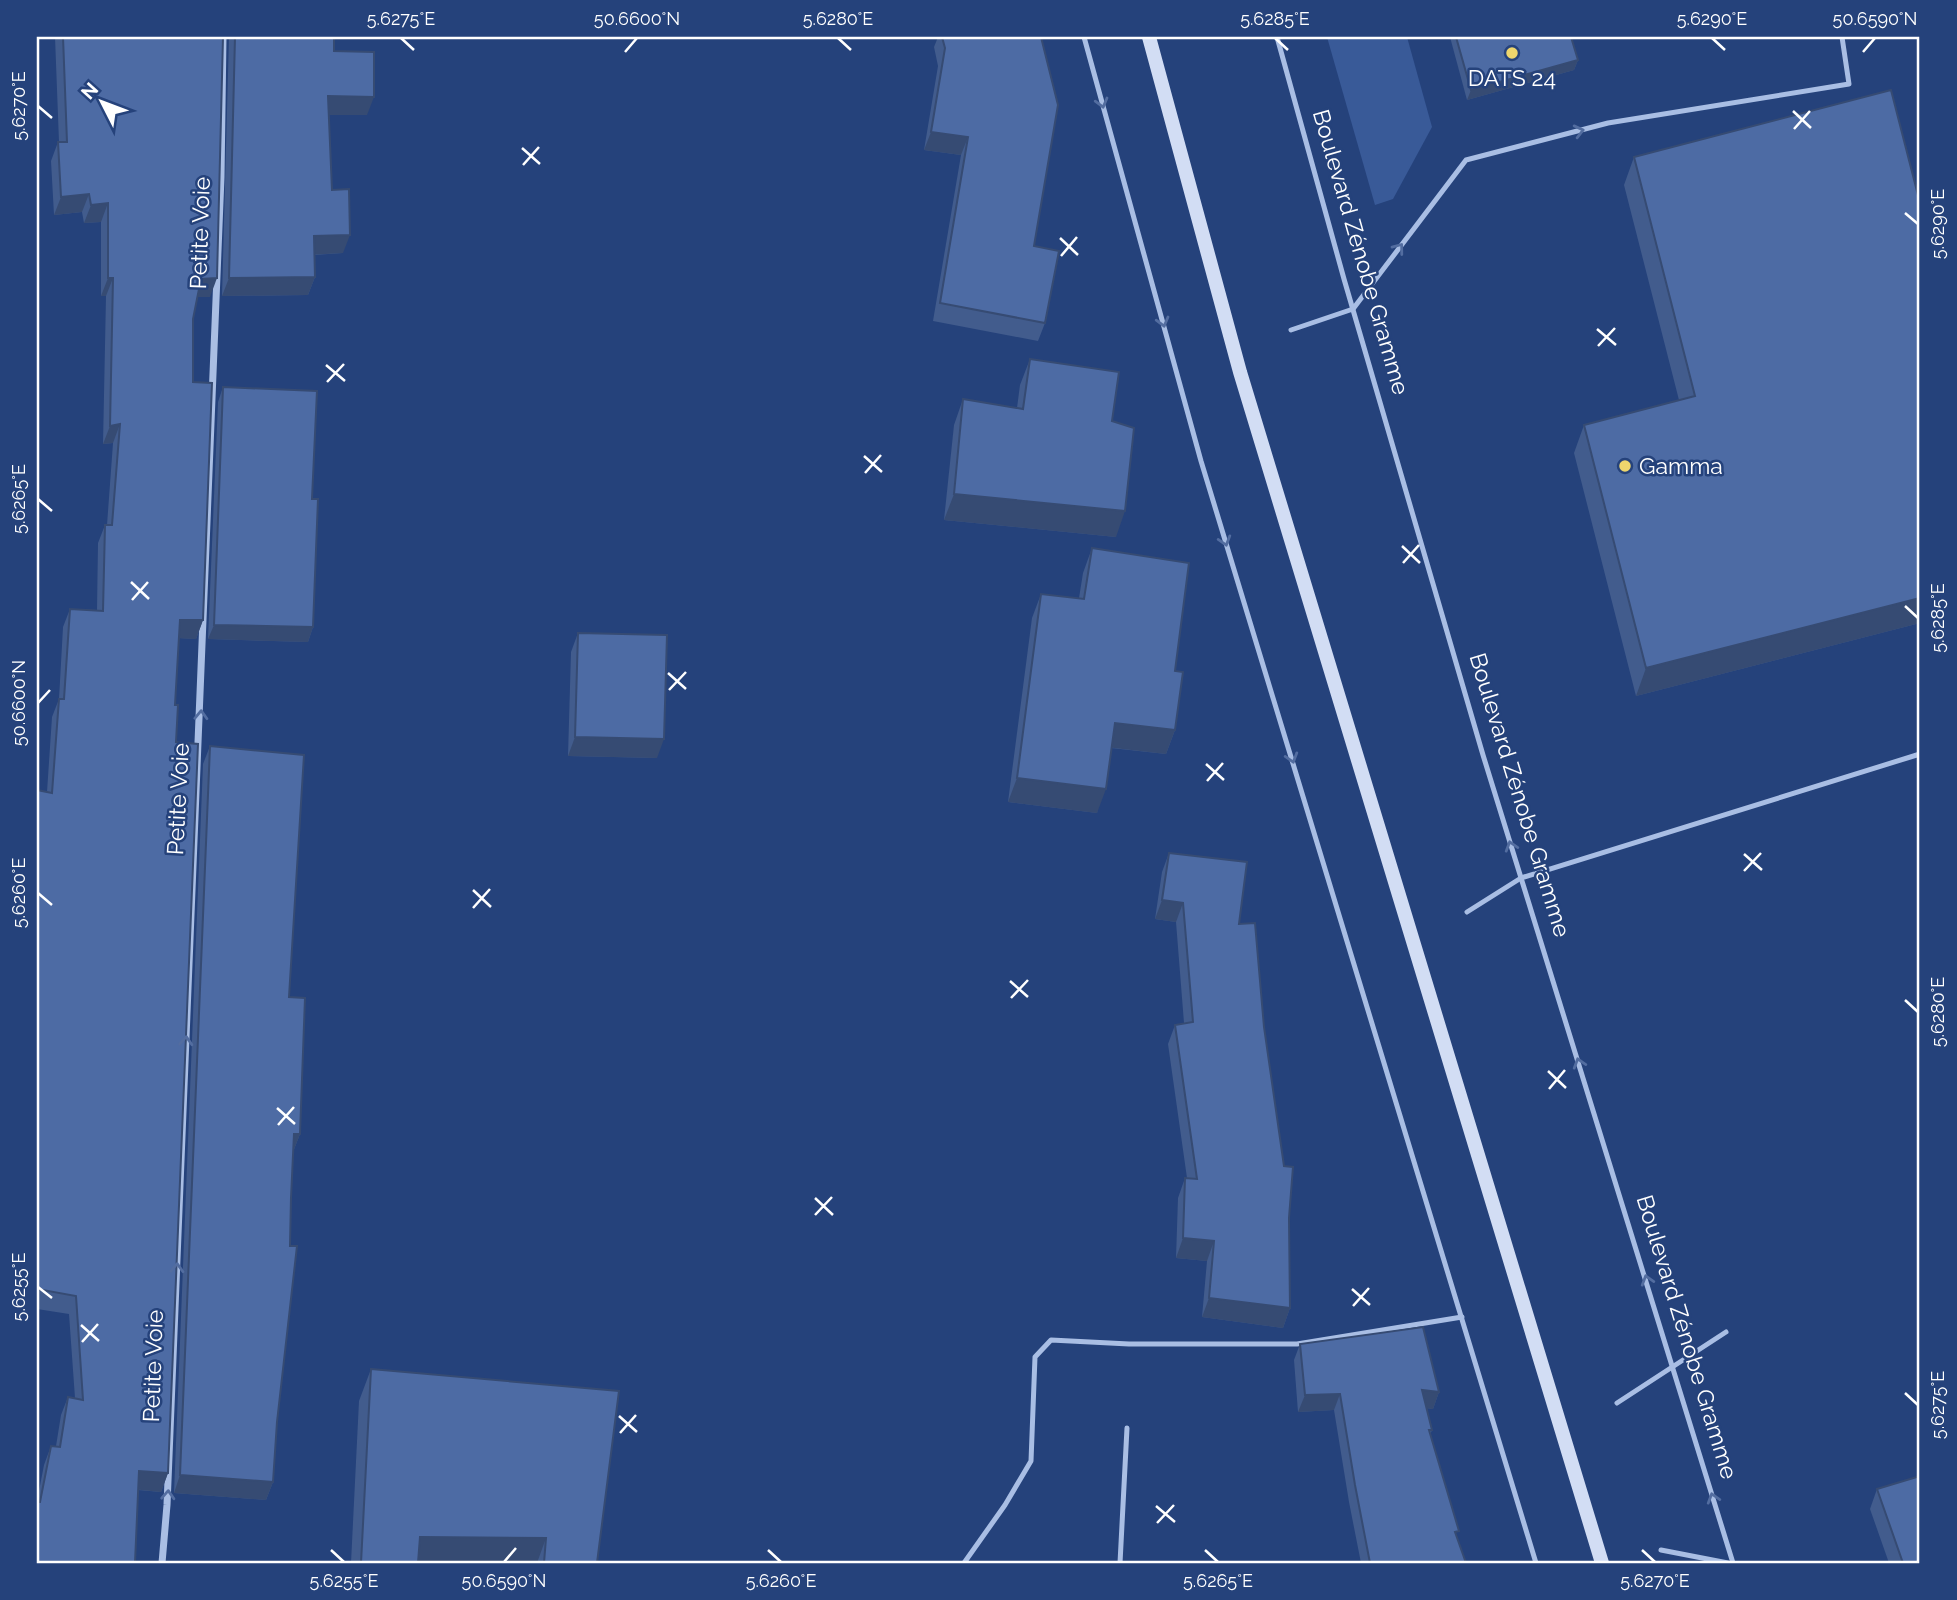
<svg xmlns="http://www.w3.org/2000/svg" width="1957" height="1600" viewBox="0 0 1957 1600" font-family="Raleway,sans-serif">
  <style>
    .green { fill: #395a98 }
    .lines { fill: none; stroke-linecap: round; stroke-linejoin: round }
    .lane { stroke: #a9bee4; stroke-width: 5 }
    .street { stroke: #a9bee4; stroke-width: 7 }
    .secondary { stroke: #d2ddf4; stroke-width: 14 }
    .wall { fill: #425c8d }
    .shaded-wall { fill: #364b73 }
    .building { fill: #4d6ba4; stroke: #364b73; stroke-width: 2 }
    .oneway { stroke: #536da0 }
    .ticks { fill: none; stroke: #fff; stroke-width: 2.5 }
    .poi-dot { fill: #eed66d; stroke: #25427b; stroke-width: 2.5 }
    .labels { text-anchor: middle; stroke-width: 5; stroke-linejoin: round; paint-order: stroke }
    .poi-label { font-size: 23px; fill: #fff; stroke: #25427b }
    .street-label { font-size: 23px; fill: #fff; stroke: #25427b }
    .neatline { fill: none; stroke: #fff; stroke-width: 2.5 }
    .ticks-label { font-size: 18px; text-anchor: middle; fill: #fff }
  </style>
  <rect width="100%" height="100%" fill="#25427b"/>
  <polygon class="green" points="1327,37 1407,37 1432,127 1393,199 1375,205"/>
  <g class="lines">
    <g class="lane">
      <polyline points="1084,37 1201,461 1536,1563"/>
      <polyline points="1277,37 1344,279 1483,755 1733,1563"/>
      <polyline points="1291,330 1353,309 1466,160 1608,123 1849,84 1842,37"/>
      <polyline points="1467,912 1521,878 1920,754"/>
      <polyline points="1617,1403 1726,1332"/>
      <polyline points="1661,1550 1728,1563"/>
      <polyline points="964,1563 1005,1505 1031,1461 1035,1357 1051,1340 1129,1344 1297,1344 1462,1317"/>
      <polyline points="1120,1563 1127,1428"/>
    </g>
    <polyline class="street" points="162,1563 167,1505 221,177 223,37"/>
    <polyline class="secondary" points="1149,37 1240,372 1602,1563"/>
  </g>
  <g class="wall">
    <polygon points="55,37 223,37 210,297 197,297 193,319 193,382 203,620 196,639 179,638 175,705 168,1473 161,1492 138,1490 37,1563 37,1501 44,1465 51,1446 56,1446 61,1415 68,1397 75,1398 69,1314 37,1309 37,790 47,792 52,717 59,699 63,627 70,609 97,610 98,543 105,525 107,525 113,443 103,444 106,296 101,296 101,222 84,223 82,212 54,215 51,161 58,142 59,142"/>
    <polygon points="229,37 334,37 334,51 367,115 329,115 332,190 343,253 314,255 315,277 308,295 222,296"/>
    <polygon points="938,37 1041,37 1034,246 1045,323 1038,341 933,321 961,155 924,150 938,66 934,47"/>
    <polygon points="1450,37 1571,37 1578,60 1574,70 1467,100"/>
    <polygon points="1634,157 1920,203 1920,623 1636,696 1574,453 1584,425 1679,400 1624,185"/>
    <polygon points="1030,359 1112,421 1116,537 944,520 954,425 963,399 1017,408 1020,385"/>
    <polygon points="223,387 312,499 313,627 308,642 208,639 218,402"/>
    <polygon points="1092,548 1175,671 1175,730 1166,754 1111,748 1097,813 1008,802 1032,618 1041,594 1079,598 1083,573"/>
    <polygon points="578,633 657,758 568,756 571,652"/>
    <polygon points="210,746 289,997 300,1134 293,1152 273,1482 266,1500 174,1493 203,764"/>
    <polygon points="1169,853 1239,924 1264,1027 1289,1218 1290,1308 1283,1328 1202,1317 1207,1261 1176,1258 1178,1198 1185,1178 1187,1178 1168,1044 1175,1025 1184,1023 1176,922 1155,919 1162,872"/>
    <polygon points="1300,1344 1439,1392 1433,1409 1426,1408 1432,1430 1430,1435 1456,1537 1466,1563 1361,1563 1349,1502 1334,1410 1298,1412 1294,1360"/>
    <polygon points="371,1369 597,1563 351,1563 359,1401"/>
    <polygon points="1877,1489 1920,1563 1889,1563 1870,1509"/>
  </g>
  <g class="shaded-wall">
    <polygon points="1578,60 1574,70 1467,100 1471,90"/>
    <polygon points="328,96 374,97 367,115 321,115"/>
    <polygon points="931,132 968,137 961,155 924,150"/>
    <polygon points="89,194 82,212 54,215 61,197"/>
    <polygon points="108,203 101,222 84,223 91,205"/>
    <polygon points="350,235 343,253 307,255 314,236"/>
    <polygon points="315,277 308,295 222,296 229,278"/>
    <polygon points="108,278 113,278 106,296 101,296"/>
    <polygon points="217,278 210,297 194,297 201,279"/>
    <polygon points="120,424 113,443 103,444 110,426"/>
    <polygon points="954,494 1125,511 1116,537 944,520"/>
    <polygon points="1920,598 1920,623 1636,696 1646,668"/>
    <polygon points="180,620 203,620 196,639 173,638"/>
    <polygon points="214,625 313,627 308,642 208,639"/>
    <polygon points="1115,723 1175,730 1166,754 1106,747"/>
    <polygon points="575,737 664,739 657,758 568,756"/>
    <polygon points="1017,778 1106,789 1097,813 1008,802"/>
    <polygon points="1162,900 1183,903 1176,922 1155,919"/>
    <polygon points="294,1134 300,1134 293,1152"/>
    <polygon points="1183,1238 1214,1241 1207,1261 1176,1258"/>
    <polygon points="1209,1298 1290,1308 1283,1328 1202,1317"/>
    <polygon points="1422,1390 1439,1392 1433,1409 1416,1407"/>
    <polygon points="1340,1394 1334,1410 1298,1412 1305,1395"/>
    <polygon points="139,1471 168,1473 161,1492 132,1489"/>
    <polygon points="180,1475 273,1482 266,1500 174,1493"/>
    <polygon points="420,1537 546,1538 537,1563 410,1563"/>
  </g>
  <g class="building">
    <polygon points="63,37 223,37 217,278 201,279 193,319 193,382 212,383 203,620 180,620 175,705 178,705 176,742 198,744 168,1473 139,1471 135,1563 37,1563 37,1502 40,1502 51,1446 60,1447 68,1397 83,1400 76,1296 37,1289 37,790 52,793 59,699 64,699 70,609 103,611 105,525 112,525 120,424 110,426 113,278 108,278 108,203 91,205 89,194 61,197 58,142 67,142"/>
    <polygon points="235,37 334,37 334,51 374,52 374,97 328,96 332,190 349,189 350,235 314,236 315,277 229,278"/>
    <polygon points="942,37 1041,37 1058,105 1034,246 1059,251 1045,323 940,303 968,137 931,132 945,48"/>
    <polygon points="1456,37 1571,37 1578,60 1471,90"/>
    <polygon points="1891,90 1920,203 1920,598 1646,668 1584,425 1695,396 1634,157"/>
    <polygon points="1030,359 1119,372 1112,421 1134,428 1125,511 954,494 963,399 1023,409"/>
    <polygon points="223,387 317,391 312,499 318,499 313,627 214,625"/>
    <polygon points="1092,548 1189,563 1175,671 1183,672 1175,730 1115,723 1106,789 1017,778 1041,594 1084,599"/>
    <polygon points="578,633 667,635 664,739 575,737"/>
    <polygon points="210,746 304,755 289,997 305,998 300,1134 294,1134 291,1198 290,1246 297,1246 277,1422 273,1482 180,1475"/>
    <polygon points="1169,853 1247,862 1239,924 1255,923 1264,1027 1284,1166 1293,1167 1289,1218 1290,1308 1209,1298 1214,1241 1183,1238 1185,1178 1197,1179 1175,1025 1193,1022 1183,903 1162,900"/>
    <polygon points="1423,1327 1439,1392 1422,1390 1432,1430 1429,1430 1459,1531 1455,1532 1466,1563 1370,1563 1355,1485 1340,1394 1305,1395 1300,1344"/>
    <polygon points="371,1369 619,1391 597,1563 544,1563 546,1538 420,1537 418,1563 361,1563"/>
    <polygon points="1920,1476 1920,1563 1903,1563 1877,1489"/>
  </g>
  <defs><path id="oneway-chevron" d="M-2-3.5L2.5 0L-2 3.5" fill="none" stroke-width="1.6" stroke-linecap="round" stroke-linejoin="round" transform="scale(1.75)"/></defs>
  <g class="oneway">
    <use href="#oneway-chevron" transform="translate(1102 103) rotate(75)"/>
    <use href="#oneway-chevron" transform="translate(1579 131) rotate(-14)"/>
    <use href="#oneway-chevron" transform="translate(1399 248) rotate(-53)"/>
    <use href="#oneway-chevron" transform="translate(1163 322) rotate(75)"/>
    <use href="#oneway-chevron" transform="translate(1225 541) rotate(73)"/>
    <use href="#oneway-chevron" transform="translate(201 715) rotate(-88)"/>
    <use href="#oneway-chevron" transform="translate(1292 758) rotate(73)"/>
    <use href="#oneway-chevron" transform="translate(1511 846) rotate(-107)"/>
    <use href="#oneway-chevron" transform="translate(186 1041) rotate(-87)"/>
    <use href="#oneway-chevron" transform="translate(1579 1063) rotate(-107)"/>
    <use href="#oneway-chevron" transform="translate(177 1268) rotate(-88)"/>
    <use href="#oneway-chevron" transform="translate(1647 1280) rotate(-107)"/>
    <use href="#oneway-chevron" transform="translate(168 1495) rotate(-87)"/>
    <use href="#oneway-chevron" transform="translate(1713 1498) rotate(-107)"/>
  </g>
  <path class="ticks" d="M401 38 414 50M838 38 851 50M1275 38 1288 50M1712 38 1725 50M625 52 637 38M1863 52 1875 38M38 106 52 118M1793 111 1811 128M1794 129 1810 111M522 148 540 164M523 165 539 147M1905 213 1918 224M1060 238 1078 255M1061 256 1077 237M1597 329 1616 345M1598 346 1615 328M326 365 345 381M327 382 344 364M864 456 882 472M865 473 881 455M38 499 52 511M1402 546 1420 563M1403 563 1419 545M131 582 149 599M132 600 148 582M1905 606 1918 618M668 673 686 689M669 690 686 672M38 703 50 690M1206 764 1224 780M1207 781 1223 763M1744 854 1762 870M1744 871 1761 853M473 890 491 907M38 893 52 905M473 908 490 889M1010 981 1028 997M1011 998 1028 980M1905 1000 1918 1012M1548 1071 1566 1088M1549 1089 1565 1070M277 1108 295 1124M278 1125 294 1107M815 1198 833 1215M815 1215 832 1197M38 1287 52 1298M1352 1289 1370 1305M1353 1306 1369 1288M81 1325 99 1341M82 1342 98 1324M1905 1393 1918 1405M619 1416 637 1432M620 1433 636 1415M1156 1506 1175 1522M1157 1523 1174 1505M331 1550 344 1562M768 1550 781 1562M1205 1550 1218 1562M1642 1550 1655 1562M504 1562 516 1548"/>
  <g class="poi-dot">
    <circle cx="1512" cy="53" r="7"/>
    <circle cx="1625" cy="466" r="7"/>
  </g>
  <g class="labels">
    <g class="poi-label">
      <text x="1512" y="86">DATS 24</text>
      <text x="1639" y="474" text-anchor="start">Gamma</text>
    </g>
    <g class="street-label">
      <text transform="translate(200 233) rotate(-88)" y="8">Petite Voie</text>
      <text transform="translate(1361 252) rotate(74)" y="8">Boulevard Zénobe Gramme</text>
      <text transform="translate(1520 795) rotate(73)" y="8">Boulevard Zénobe Gramme</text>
      <text transform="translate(178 799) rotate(-87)" y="8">Petite Voie</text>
      <text transform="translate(1687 1337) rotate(73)" y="8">Boulevard Zénobe Gramme</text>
      <text transform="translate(153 1366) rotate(-88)" y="8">Petite Voie</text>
    </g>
  </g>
  <rect width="1957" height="1600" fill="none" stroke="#25427b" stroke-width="77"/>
  <g transform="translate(102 102) rotate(312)" stroke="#25427b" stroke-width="5" paint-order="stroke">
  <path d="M0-5L12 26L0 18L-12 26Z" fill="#ffffff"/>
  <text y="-10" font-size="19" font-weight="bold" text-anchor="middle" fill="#ffffff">N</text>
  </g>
  <rect x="38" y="38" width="1880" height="1524" class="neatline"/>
  <g class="ticks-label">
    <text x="401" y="25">5.6275°E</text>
    <text x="637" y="25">50.6600°N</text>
    <text x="838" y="25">5.6280°E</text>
    <text x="1275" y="25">5.6285°E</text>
    <text x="1712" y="25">5.6290°E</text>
    <text x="1875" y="25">50.6590°N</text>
    <text transform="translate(19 106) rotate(-90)" y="6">5.6270°E</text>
    <text transform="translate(1938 224) rotate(-90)" y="6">5.6290°E</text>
    <text transform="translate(19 499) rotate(-90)" y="6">5.6265°E</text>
    <text transform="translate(1938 618) rotate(-90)" y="6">5.6285°E</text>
    <text transform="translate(19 703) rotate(-90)" y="6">50.6600°N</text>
    <text transform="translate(19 893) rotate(-90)" y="6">5.6260°E</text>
    <text transform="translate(1938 1012) rotate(-90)" y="6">5.6280°E</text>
    <text transform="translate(19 1287) rotate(-90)" y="6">5.6255°E</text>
    <text transform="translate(1938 1405) rotate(-90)" y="6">5.6275°E</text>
    <text x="344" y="1587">5.6255°E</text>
    <text x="504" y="1587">50.6590°N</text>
    <text x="781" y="1587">5.6260°E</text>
    <text x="1218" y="1587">5.6265°E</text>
    <text x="1655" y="1587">5.6270°E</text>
  </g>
</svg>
